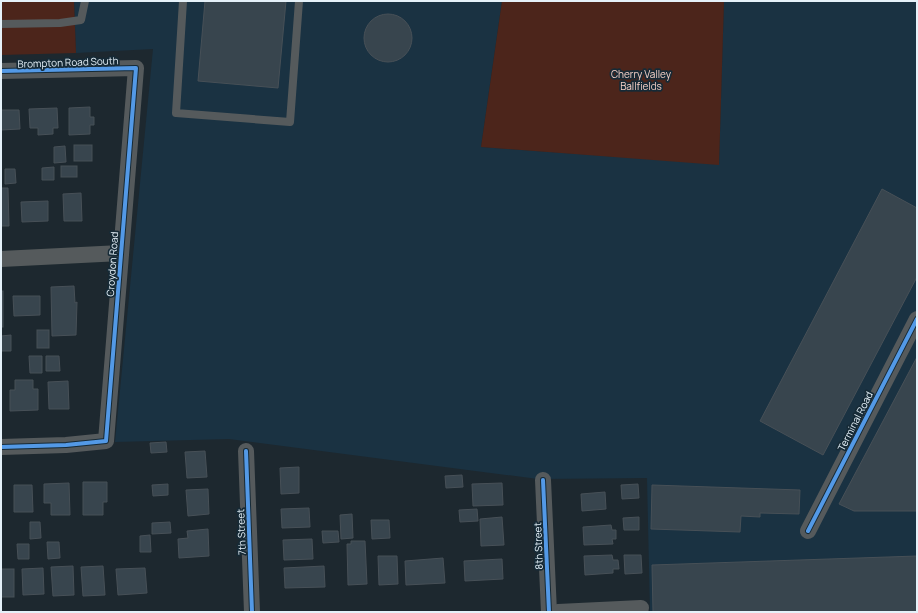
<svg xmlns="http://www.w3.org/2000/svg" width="918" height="613" viewBox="0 0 918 613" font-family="Manrope,sans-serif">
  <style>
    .built { fill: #1a3242 }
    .green { fill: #4c251b }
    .building { fill: #38454e; stroke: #475057 }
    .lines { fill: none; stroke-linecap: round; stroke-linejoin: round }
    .lane { stroke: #555a5c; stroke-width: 8 }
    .street { stroke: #555a5c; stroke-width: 16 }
    .cycleway-casing { stroke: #162a36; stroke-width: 6 }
    .cycleway { stroke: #5399e6; stroke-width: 4 }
    .labels { text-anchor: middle; stroke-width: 3.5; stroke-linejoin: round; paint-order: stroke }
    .street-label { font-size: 10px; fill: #e5f1f9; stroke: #162a36 }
    .park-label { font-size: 10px; fill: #f7d1c6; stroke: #162a36 }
  </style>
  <rect width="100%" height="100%" fill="#1d282f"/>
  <polygon class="built" points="74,1 502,1 481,147 719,164 724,1 917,1 917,612 650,612 647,478 538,479 229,439 115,442 153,49 76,53"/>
  <g class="green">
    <polygon points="1,1 74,1 76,53 1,55"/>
    <polygon points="502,1 724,1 719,165 481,147"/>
  </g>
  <g class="building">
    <polygon points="205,1 286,1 278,88 198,81"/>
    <circle cx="388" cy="38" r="24"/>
    <polygon points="90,107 90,117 94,117 94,125 90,125 90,134 69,135 69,108"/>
    <polygon points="57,108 58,128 53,128 53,134 38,135 38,128 30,128 29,109"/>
    <polygon points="1,110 19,110 20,129 1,130"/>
    <rect x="74" y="145" width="18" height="16"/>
    <polygon points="65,146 66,162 54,163 54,147"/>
    <rect x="61" y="166" width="16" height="11"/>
    <polygon points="54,167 54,180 42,180 42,168"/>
    <polygon points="5,169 15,169 16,183 5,184"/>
    <polygon points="1,188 8,188 9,226 1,226"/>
    <polygon points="882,189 917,208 917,277 823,455 760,421"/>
    <polygon points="81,193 82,221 64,221 63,194"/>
    <polygon points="48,201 48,221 22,222 21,202"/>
    <polygon points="74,286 75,303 77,302 76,335 52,336 51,287"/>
    <rect x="1" y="291" width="2" height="36"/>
    <polygon points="13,296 40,296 40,315 14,316"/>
    <rect x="37" y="330" width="12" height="18"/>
    <polygon points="11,335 11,351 1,351 1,336"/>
    <polygon points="29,356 42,356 42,373 30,373"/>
    <polygon points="46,356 59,356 60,371 46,371"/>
    <polygon points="917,357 917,511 854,511 839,504"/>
    <polygon points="15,380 33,380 33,389 38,389 38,410 10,411 10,390 15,390"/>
    <polygon points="68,381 69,409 49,409 48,382"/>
    <polygon points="166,442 167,452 151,453 150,443"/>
    <polygon points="205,451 207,477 187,478 185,452"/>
    <polygon points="299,467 299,493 281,494 280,468"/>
    <polygon points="462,475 463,487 446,488 445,476"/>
    <polygon points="83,482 107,482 107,502 103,502 103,515 83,515"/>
    <polygon points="69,483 70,515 51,515 51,503 44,503 44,484"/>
    <polygon points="502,483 503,505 473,506 472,484"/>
    <polygon points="168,484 168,495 153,496 152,485"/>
    <polygon points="638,484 639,498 622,499 621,485"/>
    <polygon points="14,485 32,485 33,512 14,512"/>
    <polygon points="652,485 800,490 799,514 760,513 760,517 741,516 740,532 651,529"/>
    <polygon points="208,489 209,514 188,516 186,490"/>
    <polygon points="605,492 606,509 582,511 581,494"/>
    <polygon points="309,508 310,527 282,528 281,509"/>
    <polygon points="477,509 478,521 460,522 459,510"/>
    <polygon points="352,514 353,538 341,539 340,515"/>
    <polygon points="502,517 504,545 481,546 480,519"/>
    <polygon points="639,517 639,530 624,530 623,518"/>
    <polygon points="371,520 389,520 390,538 372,539"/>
    <polygon points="30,522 40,522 41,538 30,539"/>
    <polygon points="170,522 171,533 152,534 152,523"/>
    <polygon points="611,525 612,530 616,530 616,539 612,539 613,544 584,545 583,527"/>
    <polygon points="208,529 209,556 179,558 178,539 188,538 187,531"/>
    <polygon points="322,531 338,531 339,542 323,543"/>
    <polygon points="150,535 151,552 140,552 140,536"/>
    <polygon points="312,539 313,559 284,560 283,540"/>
    <polygon points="351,541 365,541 367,584 348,585 347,544 351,544"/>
    <polygon points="47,542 59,542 60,558 48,559"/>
    <polygon points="17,544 29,544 29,559 18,559"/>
    <polygon points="612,555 613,560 618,560 619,569 613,569 613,573 585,575 584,556"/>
    <polygon points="624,555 641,555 642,573 625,574"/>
    <polygon points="378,556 397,556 398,584 379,585"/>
    <polygon points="917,556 917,612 653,612 652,565"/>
    <polygon points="443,558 445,583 406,585 405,561"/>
    <polygon points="502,559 503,579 465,581 464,561"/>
    <polygon points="73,566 74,595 53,596 51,567"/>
    <polygon points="103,566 105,595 83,596 81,567"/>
    <polygon points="324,566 325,587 285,588 284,568"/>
    <polygon points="43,568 44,594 23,595 22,569"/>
    <polygon points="145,568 147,593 118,595 116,569"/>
    <rect x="1" y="569" width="13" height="28"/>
  </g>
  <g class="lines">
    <g class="lane">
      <polyline points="183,1 176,113 290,122 299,1"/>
      <polyline points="1,24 60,23 81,20 85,1"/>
    </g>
    <g class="street">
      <polyline points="1,71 136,68 106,441 66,445 1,447"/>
      <polyline points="1,259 121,253"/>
      <polyline points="246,451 252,612"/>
      <polyline points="543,480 549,612"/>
      <polyline points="808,531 917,319"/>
      <polyline points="558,612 641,608"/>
    </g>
    <defs>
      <g id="cycleway">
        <polyline points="1,71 136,68 106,441 66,445 1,447"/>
        <polyline points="246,451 252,612"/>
        <polyline points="543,480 549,612"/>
        <polyline points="808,531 917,319"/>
      </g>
    </defs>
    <use href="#cycleway" class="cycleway-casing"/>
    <use href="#cycleway" class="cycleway"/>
  </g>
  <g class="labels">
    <g class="street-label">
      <text transform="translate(68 62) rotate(-2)" y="4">Brompton Road South</text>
      <text transform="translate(112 264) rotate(-86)" y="4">Croydon Road</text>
      <text transform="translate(855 421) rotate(-63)" y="4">Terminal Road</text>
      <text transform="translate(241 532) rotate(-92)" y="4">7th Street</text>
      <text transform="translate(538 546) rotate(-92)" y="4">8th Street</text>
    </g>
    <g class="park-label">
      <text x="641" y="78">Cherry Valley<tspan x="641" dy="12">Ballfields</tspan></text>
    </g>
  </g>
  <rect width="918" height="613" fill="none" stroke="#e5f1f9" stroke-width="4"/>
</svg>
